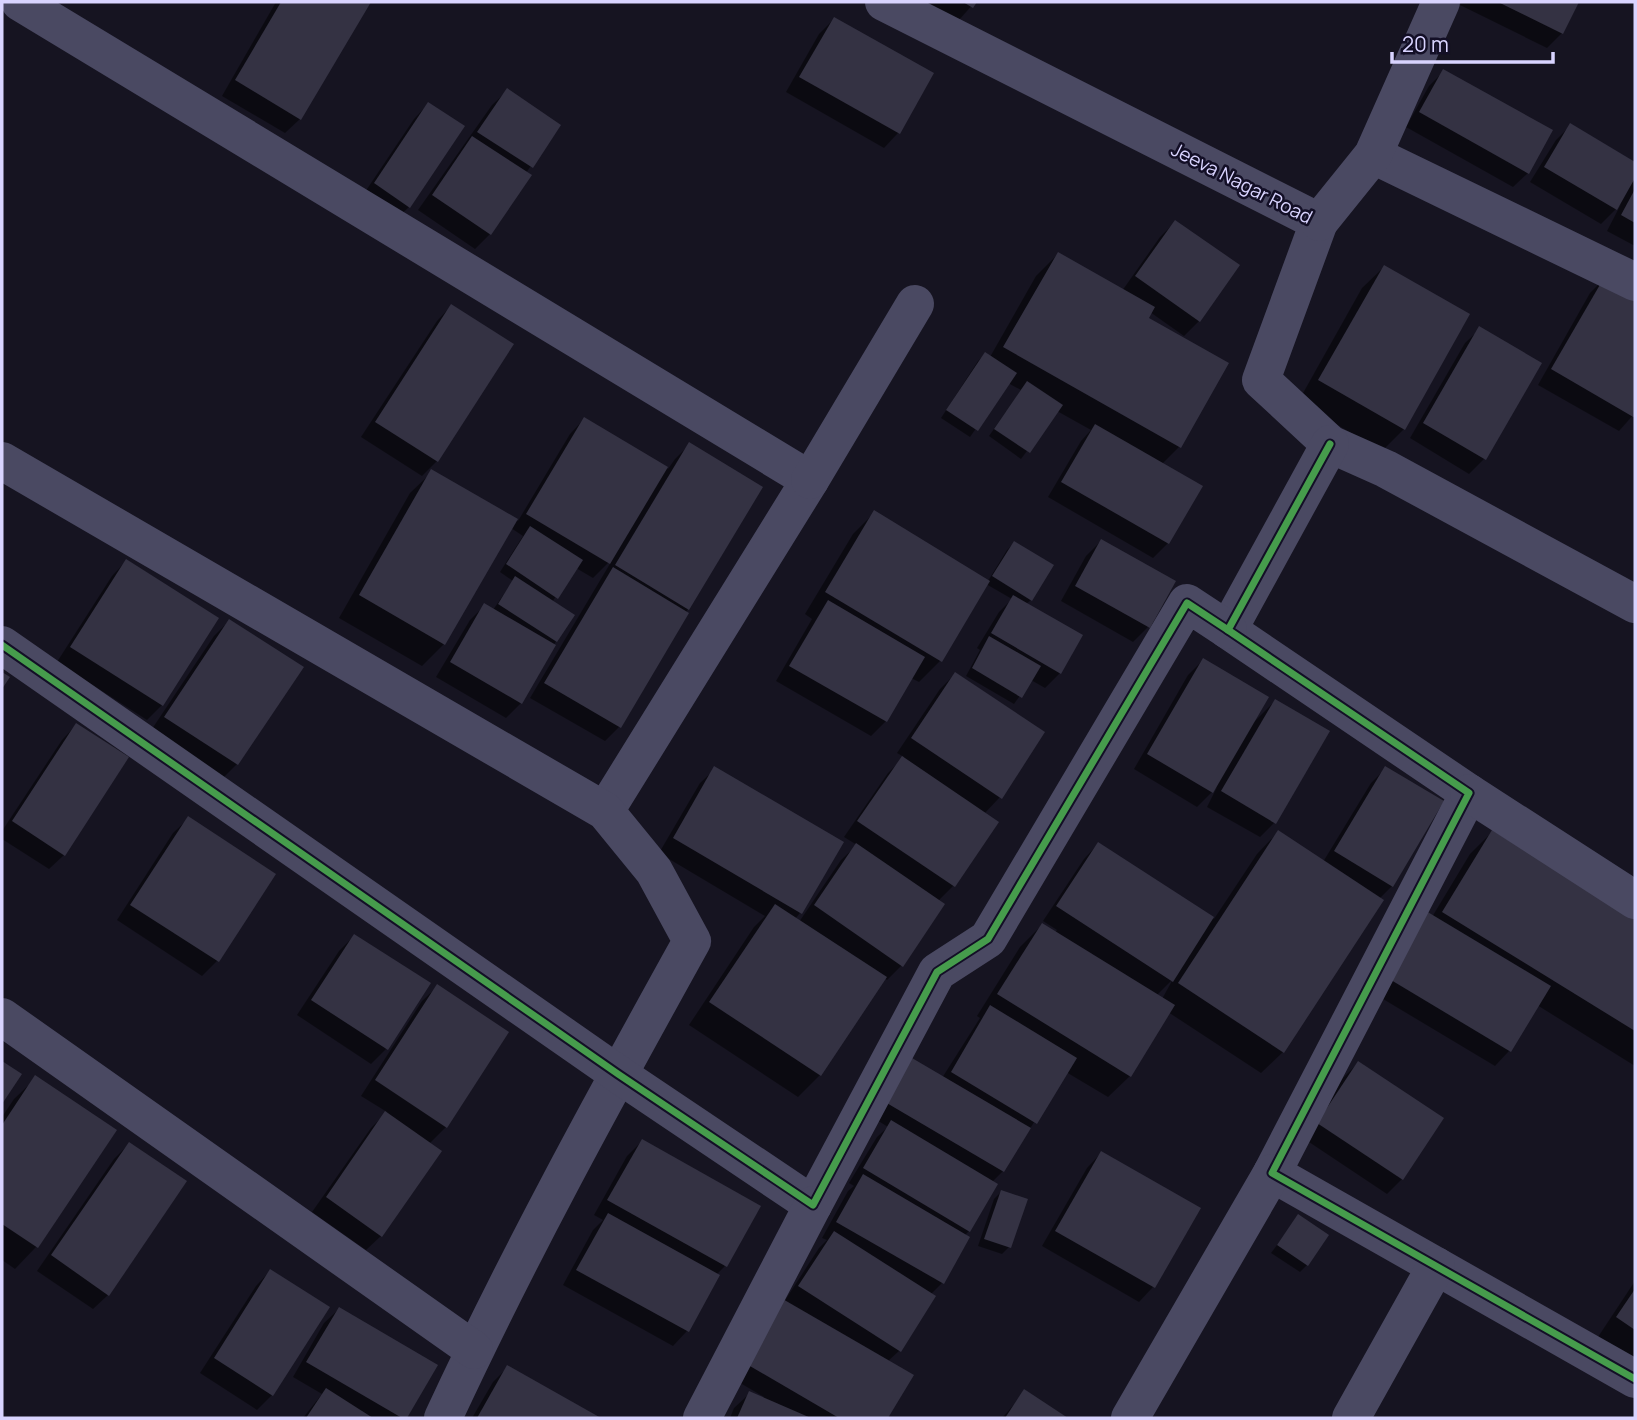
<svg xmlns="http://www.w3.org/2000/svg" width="1637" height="1420" viewBox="0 0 1637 1420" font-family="Manrope,sans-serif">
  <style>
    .shadow { fill: #0007; fill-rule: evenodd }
    .building { fill: #343243 }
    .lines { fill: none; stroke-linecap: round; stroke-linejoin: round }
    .minor { stroke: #4a4962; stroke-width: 38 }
    .cycleway-casing { stroke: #130f26; stroke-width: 11 }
    .cycleway { stroke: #469c4c; stroke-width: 7 }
    .labels { text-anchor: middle; stroke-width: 5; stroke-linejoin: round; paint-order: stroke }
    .street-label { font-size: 19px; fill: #d9d4ff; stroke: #130f26 }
  </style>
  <rect width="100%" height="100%" fill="#161421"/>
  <g class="shadow">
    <polygon points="276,2 369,2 300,119 285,133 222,96"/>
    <polygon points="906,2 975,2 951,29"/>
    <polygon points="1462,2 1577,2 1562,33 1547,48 1460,5"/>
    <polygon points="834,19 932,74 898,133 884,148 786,92 819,34"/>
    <polygon points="1444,71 1528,173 1513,187 1406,127 1429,86"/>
    <polygon points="507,91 559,125 526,173 490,234 475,249 418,210 492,105"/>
    <polygon points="428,104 409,207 394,221 361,198 414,119"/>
    <polygon points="1571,125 1635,164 1635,175 1631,183 1635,180 1635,246 1607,231 1621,204 1601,224 1530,182 1556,140"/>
    <polygon points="1175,222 1199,321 1184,336 1150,312 1147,318 1179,447 1162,464 1168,543 1153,558 1048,497 1081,441 1091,430 1057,411 1021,459 989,436 1021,390 1008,383 970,437 941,418 978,361 985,354 990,357 1036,276 1058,254 1122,291 1160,237"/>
    <polygon points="1384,267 1468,315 1404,429 1382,451 1298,402 1362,288"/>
    <polygon points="1605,278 1635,296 1635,413 1619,431 1538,385 1590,293"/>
    <polygon points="451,306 437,461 422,476 361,437 437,321"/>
    <polygon points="1480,329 1484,459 1469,474 1410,438 1465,343"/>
    <polygon points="584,419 668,469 675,459 690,444 688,609 619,727 605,741 530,698 614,557 593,578 576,568 552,602 556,641 521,703 506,718 436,677 470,620 485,605 493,610 513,581 500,572 523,536 511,528 444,644 422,666 339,618 410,493 432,472 518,521 570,434"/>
    <polygon points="875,512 988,581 1007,550 1014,543 1031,600 1026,604 1060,673 1045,688 1031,680 1014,704 966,676 980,650 977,648 999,612 1012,599 986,584 940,661 919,682 911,678 886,721 871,736 776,681 812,619 805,614 853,534"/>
    <polygon points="1101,541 1148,627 1133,642 1061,601 1086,556"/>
    <polygon points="126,561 162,705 147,720 57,662 112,576"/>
    <polygon points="229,621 301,668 237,764 222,779 150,732 214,636"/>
    <polygon points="1203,660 1255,721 1275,701 1274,823 1260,837 1207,807 1217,787 1197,807 1134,769 1188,675"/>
    <polygon points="955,674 1000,797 984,814 997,823 953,886 938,901 901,966 887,980 884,978 820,1075 798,1097 689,1025 754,927 765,916 659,853 700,783 715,769 800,913 795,919 799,922 841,860 857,845 844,837 888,773 904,757 897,753 940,689"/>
    <polygon points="76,725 64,855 49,869 2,839 2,831 62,740"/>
    <path d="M1386 768 1392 886 1379 899 1283 1052 1261 1073 1168 1012 1130 1076 1108 1097 1066 1072 1003 1171 992 1182 969 1231 965 1235 968 1237 942 1283 931 1294 899 1351 887 1362 911 1376 886 1418H730L734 1408 749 1394 763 1400 764 1397 730 1377 784 1302 819 1248 827 1240 822 1238 848 1191 854 1186 849 1183 877 1137 888 1127 872 1117 897 1075 942 1078 980 1018 977 1016 1020 947 1042 925 1055 933 1057 930 1043 921 1084 859 1098 844 1214 919 1257 854 1278 832 1323 862 1371 783ZM1173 979 1162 999 1156 996Z"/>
    <polygon points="188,819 274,874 217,961 202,976 117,920 173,833"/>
    <polygon points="1492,832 1635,921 1635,1066 1537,1005 1509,1051 1495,1066 1373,993 1432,917 1470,854"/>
    <polygon points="354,936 386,1049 371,1064 297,1015 339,951"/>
    <polygon points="437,987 446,1127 429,1144 381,1236 366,1250 312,1212 371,1128 387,1112 361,1096 422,1001"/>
    <polygon points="1358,1063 1402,1179 1387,1194 1303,1138 1343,1078"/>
    <polygon points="36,1078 36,1247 15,1269 2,1260 2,1117 14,1099"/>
    <polygon points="642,1141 725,1266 716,1275 687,1331 673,1346 563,1285 593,1230 603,1220 594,1215 627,1156"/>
    <polygon points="129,1144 108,1295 93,1309 37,1271 114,1159"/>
    <polygon points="1101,1153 1153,1287 1139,1302 1042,1246 1087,1168"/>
    <polygon points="1001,1192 1009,1247 1002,1254 978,1246 994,1199"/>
    <polygon points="1298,1217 1307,1265 1300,1272 1271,1253"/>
    <polygon points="270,1271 272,1395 257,1410 200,1373 256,1286"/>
    <polygon points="1635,1281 1635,1366 1596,1340"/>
    <polygon points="339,1309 436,1366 405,1418 303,1418 322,1394 293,1377 324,1323"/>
    <polygon points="508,1367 597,1418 472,1418 493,1382"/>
    <polygon points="1025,1392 1065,1418 1002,1418"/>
  </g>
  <g class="building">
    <polygon points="281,2 371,2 301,120 235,80"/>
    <polygon points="963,2 977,2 973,8"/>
    <polygon points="1498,2 1579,2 1563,34"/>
    <polygon points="834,17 934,73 900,134 799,77"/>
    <polygon points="1443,69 1553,130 1529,174 1419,112"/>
    <polygon points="507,88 561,125 533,168 477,132"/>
    <polygon points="428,102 465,126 410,208 374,183"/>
    <polygon points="1570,123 1635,162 1635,178 1617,210 1544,167"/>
    <polygon points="472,136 532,175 491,235 432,195"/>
    <polygon points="1635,189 1635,223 1621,215"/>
    <polygon points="1175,220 1240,265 1200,322 1135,276"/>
    <polygon points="1058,252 1155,307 1149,318 1229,363 1181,448 1003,347"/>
    <polygon points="1384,265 1470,314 1405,430 1318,380"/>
    <polygon points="1605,276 1635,294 1635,418 1551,369"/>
    <polygon points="451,304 514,344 438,462 375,422"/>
    <polygon points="1479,326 1542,363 1486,460 1423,423"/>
    <polygon points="985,352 1017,373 978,431 946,410"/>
    <polygon points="1027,381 1063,405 1030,453 994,429"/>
    <polygon points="584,417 668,467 610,564 526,514"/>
    <polygon points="1095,424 1203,486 1169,544 1061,482"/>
    <polygon points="689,442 763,487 689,610 615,565"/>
    <polygon points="431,469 518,519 445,645 359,595"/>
    <polygon points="874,510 990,581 942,662 825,592"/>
    <polygon points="530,526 583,560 558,599 506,564"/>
    <polygon points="1101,539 1176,581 1150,628 1075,586"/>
    <polygon points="1014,541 1054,565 1032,601 992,576"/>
    <polygon points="126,559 219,618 163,706 70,647"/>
    <polygon points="613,567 689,613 621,728 544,683"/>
    <polygon points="515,576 575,615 557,642 498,604"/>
    <polygon points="1013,595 1083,635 1061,674 991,633"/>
    <polygon points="828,600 925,657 887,722 789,666"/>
    <polygon points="484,603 556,645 522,704 450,662"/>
    <polygon points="229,619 304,667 238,765 164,717"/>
    <polygon points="989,636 1041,666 1022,698 972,668"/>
    <polygon points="1203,658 1269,697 1213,793 1147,754"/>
    <polygon points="2,672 10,677 2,689"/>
    <polygon points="955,672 1045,732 1002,799 911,738"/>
    <polygon points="1275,699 1330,731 1276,824 1221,791"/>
    <polygon points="76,723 129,757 65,856 12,821"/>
    <polygon points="902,756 999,822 955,887 857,821"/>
    <polygon points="714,766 844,842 802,914 673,838"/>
    <polygon points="1385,766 1444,801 1393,887 1334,851"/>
    <polygon points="188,816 276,874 219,962 130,905"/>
    <polygon points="1278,830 1384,900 1284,1053 1178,983"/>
    <polygon points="1492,830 1635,919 1635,1031 1442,912"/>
    <polygon points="1098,842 1214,917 1173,982 1056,906"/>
    <polygon points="856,843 945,904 903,967 814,905"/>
    <polygon points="775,904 887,977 821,1076 709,1002"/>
    <polygon points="1426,911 1551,986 1511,1052 1386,977"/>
    <polygon points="1042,923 1175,1005 1131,1077 997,994"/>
    <polygon points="354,934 431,983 388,1050 311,1000"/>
    <polygon points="437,984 509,1032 447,1128 375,1080"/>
    <polygon points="990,1005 1077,1058 1037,1124 951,1072"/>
    <polygon points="912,1058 1031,1128 1004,1172 885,1102"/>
    <polygon points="2,1061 22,1074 2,1104"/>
    <polygon points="1358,1061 1444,1118 1403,1180 1317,1123"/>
    <polygon points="35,1075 117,1130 38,1248 2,1224 2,1125"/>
    <polygon points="385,1111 442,1151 382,1237 326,1197"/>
    <polygon points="891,1120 998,1184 970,1232 863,1168"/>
    <polygon points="642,1139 761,1206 727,1267 607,1200"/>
    <polygon points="129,1142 187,1181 109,1296 51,1255"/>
    <polygon points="1101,1151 1201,1208 1155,1288 1055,1231"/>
    <polygon points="863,1174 970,1237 944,1284 836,1222"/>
    <polygon points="1001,1190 1028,1199 1011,1248 984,1239"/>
    <polygon points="608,1213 720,1275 689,1332 576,1270"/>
    <polygon points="1298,1214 1329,1235 1308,1266 1277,1245"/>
    <polygon points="834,1231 936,1296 901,1352 798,1286"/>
    <polygon points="270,1269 330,1307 273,1396 214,1358"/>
    <polygon points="1635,1289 1635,1330 1616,1317"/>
    <polygon points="781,1298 914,1375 888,1418 839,1418 743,1362"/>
    <polygon points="339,1307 438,1365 407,1418 402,1418 306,1362"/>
    <polygon points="507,1365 601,1418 477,1418"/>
    <polygon points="326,1388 373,1418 306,1418"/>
    <polygon points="1024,1389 1068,1418 1005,1418"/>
    <polygon points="749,1391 811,1418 737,1418"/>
  </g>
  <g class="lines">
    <g class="minor">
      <polyline points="20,2 810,480 605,811"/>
      <polyline points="884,2 1319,222 1261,380 1330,444 1386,469 1635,604"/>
      <polyline points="1373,155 1635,282"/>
      <polyline points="1319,222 1373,155 1441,2"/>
      <polyline points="1330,444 1228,630 1469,793 1272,1173 1635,1379"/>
      <path d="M2 461 605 811 654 871 692 941C605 1098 518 1256 443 1418"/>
      <polyline points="810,480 915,304"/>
      <polyline points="2,645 618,1074 813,1205 937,972 988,939 1187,603 1228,630"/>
      <polyline points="1469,793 1635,900"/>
      <polyline points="2,1017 474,1350"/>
      <polyline points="702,1418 813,1205"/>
      <polyline points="1130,1418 1272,1173"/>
      <polyline points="1351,1418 1436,1266"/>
    </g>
    <defs>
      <g id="cycleway">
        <polyline points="1330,444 1228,630 1469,793 1272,1173 1635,1379"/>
        <polyline points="2,645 618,1074 813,1205 937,972 988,939 1187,603 1228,630"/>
      </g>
    </defs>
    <use href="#cycleway" class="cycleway-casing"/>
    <use href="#cycleway" class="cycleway"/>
  </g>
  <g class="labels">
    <g class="street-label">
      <text transform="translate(1242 183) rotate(27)" y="7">Jeeva Nagar Road</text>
    </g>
  </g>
  <rect width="1637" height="1420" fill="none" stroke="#d9d4ff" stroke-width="7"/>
  <path d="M1392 52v10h161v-10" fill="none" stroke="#d9d4ff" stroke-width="3.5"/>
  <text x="1402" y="52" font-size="21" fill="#d9d4ff" stroke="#130f26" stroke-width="5" paint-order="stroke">20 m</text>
</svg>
